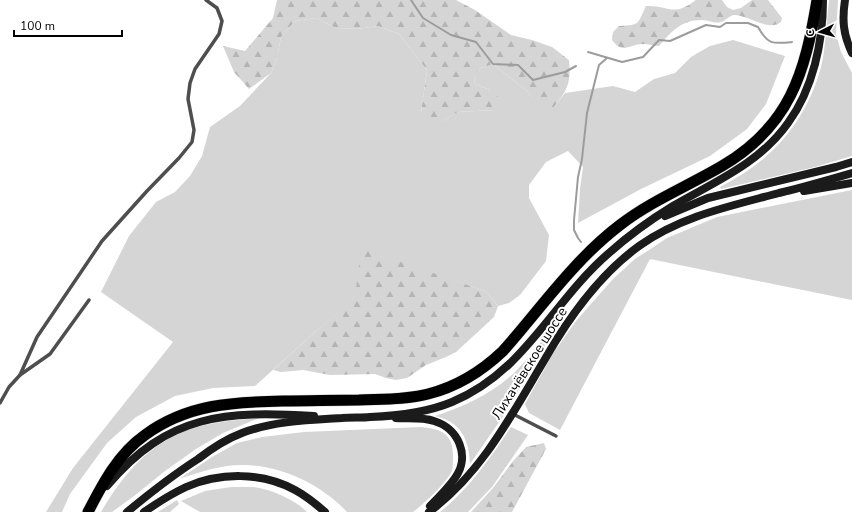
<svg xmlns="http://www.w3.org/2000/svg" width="852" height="512" viewBox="0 0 852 512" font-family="'Nunito Sans',sans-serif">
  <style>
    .grass { fill: #d5d5d5 }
    .forest { fill: url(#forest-firs) }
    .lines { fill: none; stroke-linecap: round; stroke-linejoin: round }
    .stream { stroke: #9c9c9c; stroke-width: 2 }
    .trunk-casing { stroke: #dbdbdb; stroke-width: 12 }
    .service { stroke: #4e4e4e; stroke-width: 3.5 }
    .secondary { stroke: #1b1b1b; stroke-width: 8 }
    .trunk { stroke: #000; stroke-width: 11 }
    .labels { text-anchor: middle; stroke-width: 4; stroke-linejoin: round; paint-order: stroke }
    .street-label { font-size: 14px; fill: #000; stroke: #fff }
  </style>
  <defs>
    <pattern id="forest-firs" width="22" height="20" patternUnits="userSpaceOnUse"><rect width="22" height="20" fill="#d5d5d5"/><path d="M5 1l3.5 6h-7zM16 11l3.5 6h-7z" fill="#b5b5b5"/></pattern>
  </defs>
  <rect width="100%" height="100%" fill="#fff"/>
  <g class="grass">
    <path d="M829 0H838L836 34 841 52 852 73V156L815 167 721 189 720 187C735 179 750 170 763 159 793 135 816 95 823 58 826 39 827 19 829 0Z"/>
    <polygon points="316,18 336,28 357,29 378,26 399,34 427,70 421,113 442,121 458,112 494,110 490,90 475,84 474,77 481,68 493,64 527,91 538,106 554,107 565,93 613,86 635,92 654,79 675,73 691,57 710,46 733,40 785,56 766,104 747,129 710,156 641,189 578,223 580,189 583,167 568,151 546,162 529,185 529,198 549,235 546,261 520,295 509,303 498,306 485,291 452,280 356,298 315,332 255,386 213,388 175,396 136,417 107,443 70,494 62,512 46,512 73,468 173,342 101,292 129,236 156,202 175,192 190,176 202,156 210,127 240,106 271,73 277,58 281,37 295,21"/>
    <polygon points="852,190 852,300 650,259 560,430 529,413 525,404 552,355 576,321 613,279 635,259 649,250 667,238 717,217"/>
    <path d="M558 320 559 321 504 415 470 464C469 439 461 422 435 416 464 407 493 393 515 372 531 356 544 337 558 320Z"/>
    <path d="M259 418 223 433 196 449 165 471 134 496 112 512H101C122 476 149 443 190 429 211 422 238 420 259 418Z"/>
    <path d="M421 427C441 429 453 433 453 456 453 460 453 467 452 471 446 483 423 505 413 512H347C322 485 282 466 245 465 223 464 200 472 179 479L212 457 237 443 262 437 304 432Z"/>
    <path d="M511 427 528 435 492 487 468 512H440C469 489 491 457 511 427Z"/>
    <path d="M231 487C239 487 246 487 253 487 271 489 295 500 307 512H200L181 501 205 491Z"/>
    <polygon points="177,500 179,504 170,512 158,512"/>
  </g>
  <g class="forest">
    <path d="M277 0H456L475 10 511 35 532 40 552 47 569 60C571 83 568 89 554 107H538L527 91 493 64 481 68 474 77 475 84 490 90 503 101 494 110 458 112 442 121 428 122 421 113 427 70 399 34 378 26 357 29 336 28 316 18 295 21 281 37 277 58 271 73 249 89 234 72 223 46 245 51 273 18Z"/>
    <path d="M696 0H722L727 7 733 10 741 8 752 0H768L782 18 781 22C769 32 748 15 734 15 728 16 726 21 721 22 714 24 709 20 702 20 681 20 672 31 659 46 653 46 649 44 643 44 629 44 623 55 612 40L613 32 619 26C641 25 637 24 646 6 670 5 672 18 696 0Z"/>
    <polygon points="361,248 485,291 498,306 494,317 456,352 446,357 426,365 407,378 396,380 386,378 375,374 330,375 303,370 281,372 273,370 315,332 355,298"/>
    <polygon points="544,443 546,449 512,512 471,512 493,488 514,460 526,447"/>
  </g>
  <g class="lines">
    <g class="stream">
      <polyline points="411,0 423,18 451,35 476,42 493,64 518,65 533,80 565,72 576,66"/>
      <path d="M588 52 622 62 643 57 659 40 670 41 706 25 720 27 726 23H748L758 27C768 45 773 44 792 42"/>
      <polyline points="581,242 578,238 574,230 574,220 578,177 582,159 587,113 599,65 607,58"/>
    </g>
    <defs>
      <path id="trunk" d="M88 512C103 483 118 454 145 435 187 404 233 402 283 401 308 401 333 400 359 400 382 399 405 400 428 394 456 387 482 371 503 351 541 308 574 260 620 225 651 201 688 186 722 166 790 126 805 73 817 0"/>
    </defs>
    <use href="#trunk" class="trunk-casing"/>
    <g class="service">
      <polyline points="20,375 37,337 102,241 147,191 179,158 192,142 194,130 188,99 190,83 195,69 219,34 222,21 217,8 206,0"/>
      <polyline points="0,403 9,387 20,375 50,354 89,300"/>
      <polyline points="513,414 556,436"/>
    </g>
    <g class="secondary">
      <path d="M845 0C842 20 843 34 852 53"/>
      <polyline points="804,191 852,183"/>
      <polyline points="665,216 708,198 836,167 852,162"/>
      <path d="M396 418C408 419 422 417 434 421 458 428 471 456 455 478 448 488 439 497 430 506"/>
      <path d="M107 486C168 413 226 411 314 416"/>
      <path d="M127 512C150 493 173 475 198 459 211 449 226 439 242 433 273 421 309 420 342 418 352 417 361 418 370 417 397 416 428 412 452 402 525 372 552 302 609 253 628 236 650 220 673 206 714 182 759 164 788 123 813 89 823 42 823 0"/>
      <path d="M144 512C157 503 171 494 186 487 220 472 262 472 295 490 306 496 316 504 325 512"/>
      <path d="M429 512C482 473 512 414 545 359 569 317 599 275 639 246 681 216 731 206 779 193 804 187 828 180 852 173"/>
    </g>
    <use href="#trunk" class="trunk"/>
  </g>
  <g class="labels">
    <g class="street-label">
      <text transform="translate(529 363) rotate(-58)" y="5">Лихачёвское шоссе</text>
    </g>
  </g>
  <g transform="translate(820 32) rotate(264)" stroke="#ffffff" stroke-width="3" paint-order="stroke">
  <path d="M0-3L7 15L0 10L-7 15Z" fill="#000000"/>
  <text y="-6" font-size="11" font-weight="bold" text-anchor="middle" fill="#000000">С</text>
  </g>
  <path d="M14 30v6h108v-6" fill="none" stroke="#000000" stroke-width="2"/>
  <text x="20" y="30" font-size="12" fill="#000000" stroke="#ffffff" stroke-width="3" paint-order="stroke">100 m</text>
</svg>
